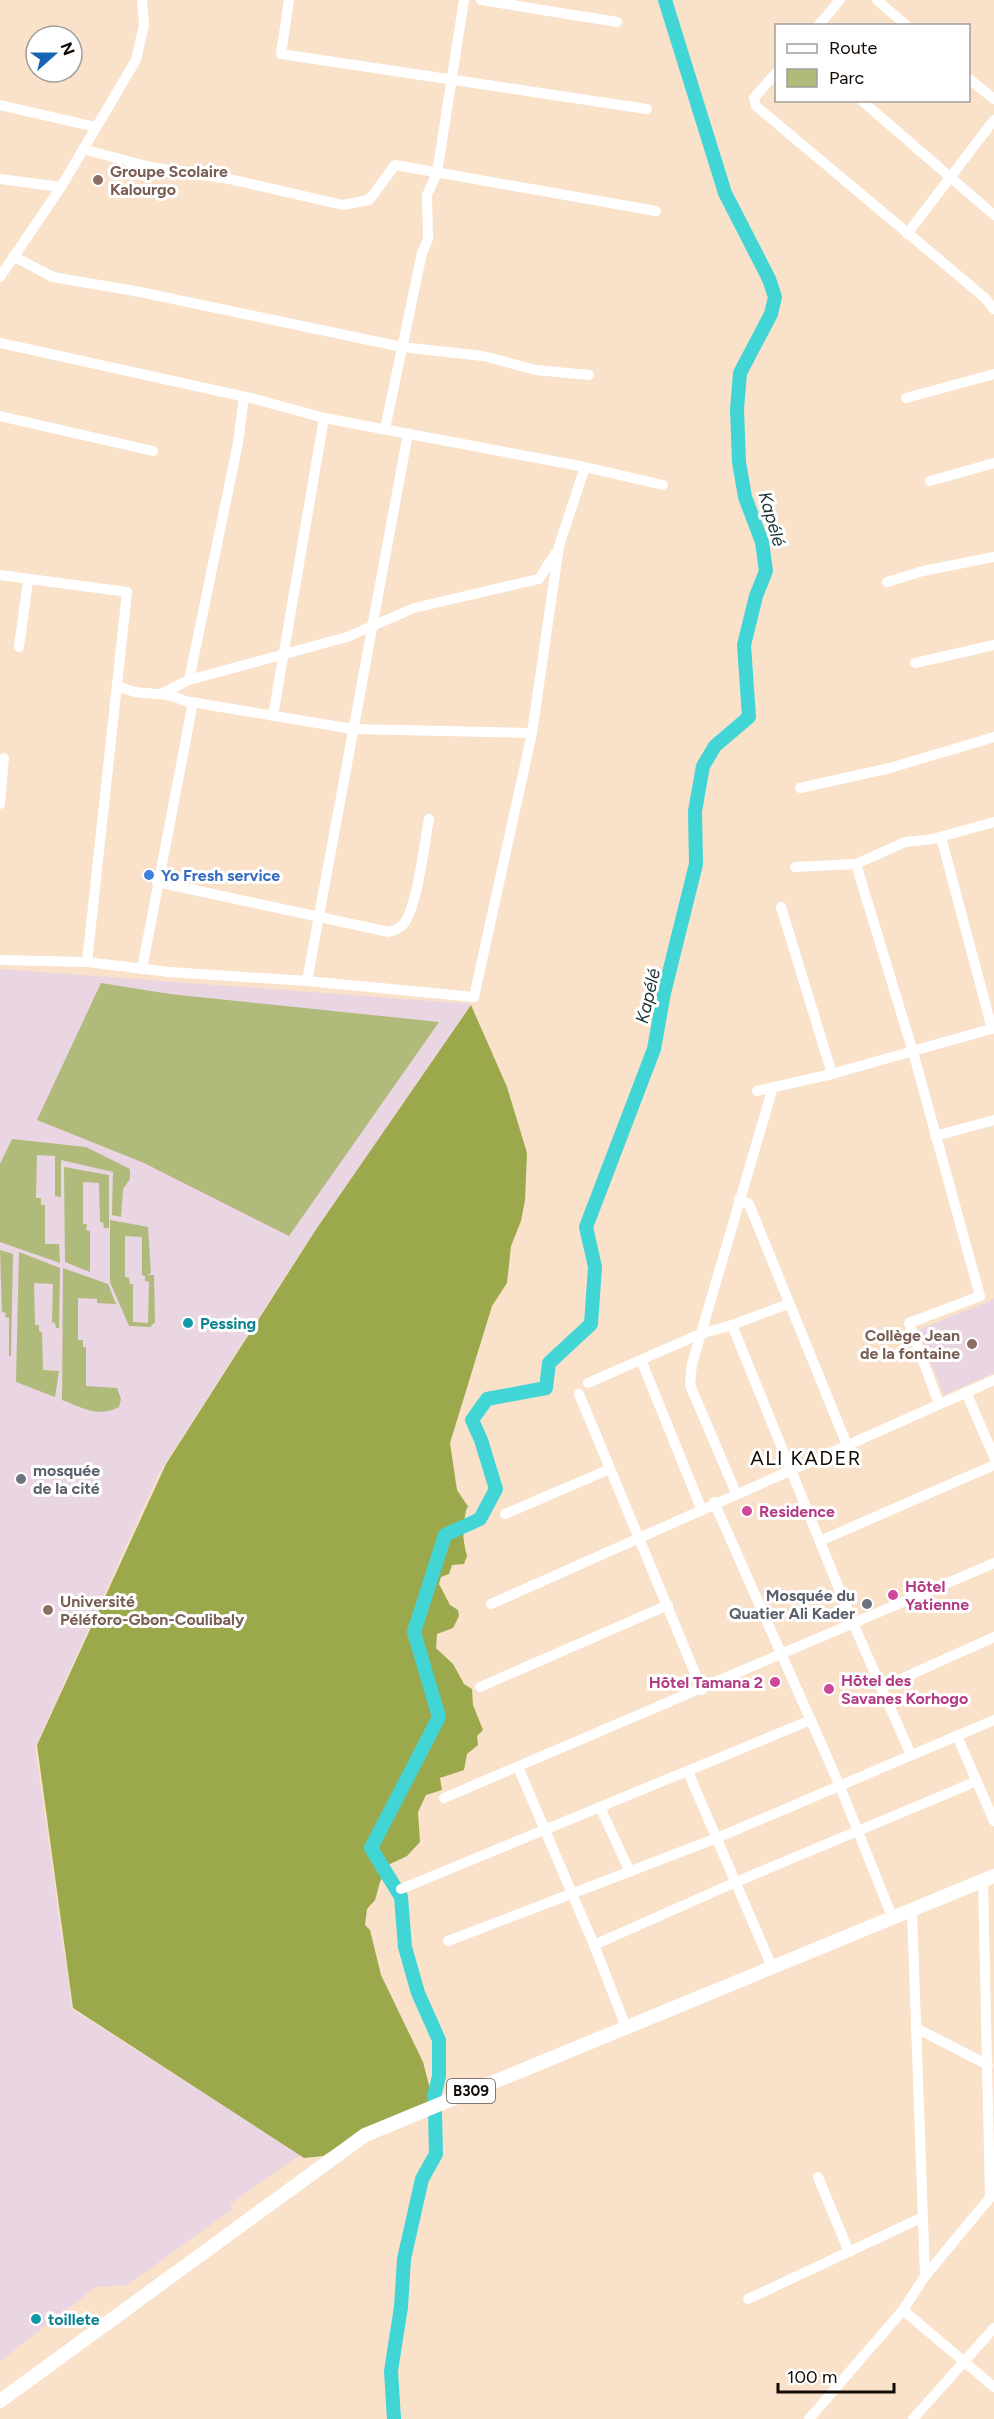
<svg xmlns="http://www.w3.org/2000/svg" width="994" height="2419" viewBox="0 0 994 2419" font-family="Figtree,sans-serif">
  <style>
    .education { fill: #ead5e2 }
    .green { fill: #afba7b; fill-rule: evenodd }
    .forest { fill: #9ba94c }
    .lines { fill: none; stroke-linecap: round; stroke-linejoin: round }
    .river { stroke: #42d5d5; stroke-width: 14 }
    .minor { stroke: #fff; stroke-width: 10 }
    .major { stroke: #fff; stroke-width: 14 }
    .education-dot { fill: #8d6e63; stroke: #fff; stroke-width: 2 }
    .shop-dot { fill: #3f7fe0; stroke: #fff; stroke-width: 2 }
    .culture-dot { fill: #0f9aa8; stroke: #fff; stroke-width: 2 }
    .worship-dot { fill: #6b7280; stroke: #fff; stroke-width: 2 }
    .hotel-dot { fill: #d1479c; stroke: #fff; stroke-width: 2 }
    .labels { text-anchor: middle; stroke-width: 6; stroke-linejoin: round; paint-order: stroke }
    .shield { fill: #fff; stroke: #5a5450; stroke-width: 1.5 }
    .shield-label { font-size: 15px; font-weight: bold; fill: #130b05 }
    .education-label { font-size: 16px; font-weight: bold; fill: #785e54; stroke: #fff; text-anchor: start }
    .shop-label { font-size: 16px; font-weight: bold; fill: #366cbe; stroke: #fff; text-anchor: start }
    .culture-label { font-size: 16px; font-weight: bold; fill: #0d838f; stroke: #fff; text-anchor: start }
    .worship-label { font-size: 16px; font-weight: bold; fill: #5b616d; stroke: #fff; text-anchor: start }
    .hotel-label { font-size: 16px; font-weight: bold; fill: #b23c85; stroke: #fff; text-anchor: start }
    .water-label { font-size: 18px; font-style: italic; fill: #193131; stroke: #fff }
    .quarter-label { font-size: 20px; letter-spacing: 1.5px; fill: #130b05; stroke: #fff }
  </style>
  <rect width="100%" height="100%" fill="#f9e1ca"/>
  <g class="education">
    <polygon points="0,969 471,1004 304,1247 159,1473 35,1747 72,2009 300,2155 230,2204 233,2209 127,2285 96,2287 0,2361"/>
    <polygon points="994,1299 994,1373 944,1395 918,1330"/>
  </g>
  <g class="green">
    <polygon points="101,983 170,994 439,1022 289,1236 144,1163 37,1120"/>
    <polygon points="12,1139 86,1147 130,1169 130,1179 123,1189 121,1217 112,1215 113,1172 61,1160 61,1197 55,1196 55,1156 37,1155 36,1198 41,1198 41,1205 45,1205 45,1244 59,1244 60,1263 0,1242 0,1164"/>
    <polygon points="64,1167 109,1175 109,1228 104,1228 103,1222 100,1222 99,1183 83,1182 83,1224 87,1224 86,1230 90,1231 90,1272 65,1262"/>
    <path d="M110 1220 148 1227 151 1273 147 1275H154L155 1322 150 1327 129 1326 110 1282ZM125 1236 142 1237V1275L145 1276V1281L149 1282 148 1323 133 1322V1284H130L129 1278 125 1277Z"/>
    <polygon points="0,1250 13,1254 11,1355 9,1357 9,1318 5,1317 6,1313 2,1312"/>
    <polygon points="19,1252 60,1268 59,1328 56,1328 55,1323 52,1322 53,1284 34,1283 35,1325 39,1325 39,1331 42,1332 43,1370 59,1371 55,1397 16,1382"/>
    <path d="M63 1268 108 1284 116 1304 97 1303V1299L78 1298V1340H83V1347H86V1386L117 1388 121 1399 119 1407C97 1418 84 1408 62 1400Z"/>
  </g>
  <path class="forest" d="M471 1005 507 1087 527 1153 525 1200 521 1221 511 1246 507 1283 492 1306 450 1443 457 1490 469 1508 467 1507C462 1527 462 1537 467 1556L464 1564 452 1565 449 1574 441 1577 439 1584 450 1605 458 1610 459 1616 453 1628 437 1634 436 1648 453 1664 464 1684 472 1689 473 1705 483 1730 477 1736 478 1745 467 1754 464 1770 440 1778 442 1790 426 1795 418 1812 420 1842 407 1856 390 1864 380 1882 375 1900 367 1909 365 1925 370 1930 381 1975 423 2062 433 2100 367 2129 323 2156 304 2158 73 2008 37 1745 166 1464 315 1231Z"/>
  <g class="lines">
    <g class="river">
      <polyline points="434,2097 439,2076 439,2040 418,1993 405,1947 401,1897 371,1848 439,1717 414,1632 445,1535 480,1519 496,1489 481,1440 472,1420 487,1399 546,1388 549,1363 591,1324 595,1267 586,1227 654,1049 664,993 696,864 695,811 703,766 715,746 749,717 744,645 756,596 766,571 762,542 745,497 739,462 737,409 740,373 771,314 775,297 769,279 725,193 665,0"/>
      <polyline points="394,2419 391,2371 401,2307 404,2259 422,2179 436,2154 435,2112"/>
    </g>
    <g class="minor">
      <polyline points="289,0 281,54 647,109"/>
      <polyline points="481,0 617,22"/>
      <polyline points="877,0 907,26"/>
      <polyline points="818,26 840,0"/>
      <polyline points="776,73 754,98 756,106 985,298 994,309"/>
      <polyline points="968,78 994,99"/>
      <polyline points="861,100 994,215"/>
      <polyline points="0,105 96,127"/>
      <polyline points="83,149 150,167 229,179 343,205 369,200 395,165 656,211"/>
      <polyline points="0,179 61,187"/>
      <polyline points="907,234 994,120"/>
      <polyline points="13,256 53,277 140,292 402,347 483,356 536,370 589,375"/>
      <polyline points="0,277 61,187 136,60 144,25 142,0"/>
      <polyline points="0,343 255,399 324,418 585,467 663,485"/>
      <polyline points="906,398 994,374"/>
      <polyline points="0,416 153,451"/>
      <polyline points="385,429 422,253 428,239 427,195 437,173 464,0"/>
      <polyline points="930,481 994,463"/>
      <polyline points="0,575 127,592 87,962"/>
      <polyline points="887,582 923,571 994,557"/>
      <polyline points="19,647 28,581"/>
      <polyline points="915,663 994,645"/>
      <polyline points="189,680 238,443 244,397"/>
      <path d="M118 686C141 698 162 689 185 701L353 729 532 733"/>
      <polyline points="161,694 189,680 347,637 414,608 539,579 555,554"/>
      <polyline points="273,716 324,418"/>
      <polyline points="800,788 890,768 994,737"/>
      <polyline points="0,804 4,758"/>
      <polyline points="941,837 992,1029"/>
      <polyline points="856,864 913,1052 980,1296 909,1323 939,1404"/>
      <polyline points="795,867 856,864 905,842 933,839 994,822"/>
      <path d="M157 882 389 932C396 930 401 928 405 922 418 902 424 845 429 819"/>
      <polyline points="781,907 832,1074"/>
      <polyline points="0,960 87,962 169,972 307,981 474,997 532,733 559,546 585,467"/>
      <polyline points="142,969 193,702"/>
      <polyline points="307,981 408,433"/>
      <polyline points="757,1091 832,1074 994,1028"/>
      <polyline points="935,1136 994,1120"/>
      <polyline points="739,1199 749,1204 847,1445"/>
      <polyline points="732,1325 853,1623 911,1755"/>
      <polyline points="641,1360 701,1508"/>
      <polyline points="588,1383 700,1334 732,1325 788,1304"/>
      <polyline points="966,1392 994,1457"/>
      <polyline points="579,1394 702,1690"/>
      <polyline points="736,1493 690,1385 692,1364 773,1087"/>
      <polyline points="714,1502 839,1784 893,1919"/>
      <polyline points="505,1514 610,1469"/>
      <polyline points="820,1541 994,1465"/>
      <polyline points="491,1604 994,1380"/>
      <polyline points="480,1687 668,1605"/>
      <polyline points="881,1688 994,1637"/>
      <polyline points="957,1736 994,1821"/>
      <polyline points="518,1767 594,1945 626,2027"/>
      <polyline points="688,1772 772,1967"/>
      <polyline points="444,1798 994,1563"/>
      <polyline points="600,1807 630,1872"/>
      <polyline points="983,1881 990,2198"/>
      <polyline points="401,1889 811,1720"/>
      <polyline points="912,1911 925,2276"/>
      <polyline points="448,1941 717,1838 994,1720"/>
      <polyline points="594,1945 736,1882 977,1781"/>
      <polyline points="916,2028 988,2065"/>
      <polyline points="818,2177 849,2252"/>
      <polyline points="748,2299 923,2217"/>
      <polyline points="903,2310 994,2387"/>
      <polyline points="809,2419 903,2310 925,2276 993,2194"/>
      <polyline points="913,2419 994,2328"/>
    </g>
    <polyline class="major" points="0,2401 365,2135 994,1876"/>
  </g>
  <g class="education-dot">
    <circle cx="98" cy="180" r="6"/>
    <circle cx="972" cy="1344" r="6"/>
    <circle cx="48" cy="1610" r="6"/>
  </g>
  <circle class="shop-dot" cx="149" cy="875" r="6"/>
  <g class="culture-dot">
    <circle cx="188" cy="1323" r="6"/>
    <circle cx="36" cy="2319" r="6"/>
  </g>
  <g class="worship-dot">
    <circle cx="21" cy="1479" r="6"/>
    <circle cx="867" cy="1604" r="6"/>
  </g>
  <g class="hotel-dot">
    <circle cx="747" cy="1511" r="6"/>
    <circle cx="893" cy="1595" r="6"/>
    <circle cx="775" cy="1682" r="6"/>
    <circle cx="829" cy="1689" r="6"/>
  </g>
  <g class="labels">
    <rect class="shield" x="447" y="2079" width="48" height="24" rx="4.5"/>
    <g class="shield-label">
      <text x="471" y="2096">B309</text>
    </g>
    <g class="education-label">
      <text x="110" y="177">Groupe Scolaire<tspan x="110" dy="18">Kalourgo</tspan></text>
      <text x="960" y="1341" text-anchor="end">Collège Jean<tspan x="960" dy="18">de la fontaine</tspan></text>
      <text x="60" y="1607">Université<tspan x="60" dy="18">Péléforo-Gbon-Coulibaly</tspan></text>
    </g>
    <g class="shop-label">
      <text x="161" y="881">Yo Fresh service</text>
    </g>
    <g class="culture-label">
      <text x="200" y="1329">Pessing</text>
      <text x="48" y="2325">toillete</text>
    </g>
    <g class="worship-label">
      <text x="33" y="1476">mosquée<tspan x="33" dy="18">de la cité</tspan></text>
      <text x="855" y="1601" text-anchor="end">Mosquée du<tspan x="855" dy="18">Quatier Ali Kader</tspan></text>
    </g>
    <g class="hotel-label">
      <text x="759" y="1517">Residence</text>
      <text x="905" y="1592">Hôtel<tspan x="905" dy="18">Yatienne</tspan></text>
      <text x="841" y="1686">Hôtel des<tspan x="841" dy="18">Savanes Korhogo</tspan></text>
      <text x="763" y="1688" text-anchor="end">Hôtel Tamana 2</text>
    </g>
    <g class="water-label">
      <text transform="translate(772 519) rotate(74)" y="6">Kapélé</text>
      <text transform="translate(648 996) rotate(-77)" y="6">Kapélé</text>
    </g>
    <g class="quarter-label">
      <text x="806" y="1465">ALI KADER</text>
    </g>
  </g>
  <rect x="775" y="24" width="195" height="78" fill="#ffffff" stroke="#a19d9b" stroke-width="1.5"/>
  <rect x="787" y="44" width="30" height="9" fill="#ffffff" stroke="#a19d9b" stroke-width="1.5"/>
  <text x="829" y="54" font-size="18" fill="#130b05">Route</text>
  <rect x="787" y="69" width="30" height="18" fill="#afba7b" stroke="#a19d9b" stroke-width="1.5"/>
  <text x="829" y="84" font-size="18" fill="#130b05">Parc</text>
  <g transform="translate(54 54) rotate(69)"><circle r="28" fill="#ffffff" stroke="#a19d9b" stroke-width="1.5"/>
  <path d="M0-4.5L10 22L0 15L-10 22Z" fill="#1665b4"/>
  <text y="-9" font-size="16" font-weight="bold" text-anchor="middle" fill="#130b05">N</text>
  </g>
  <path d="M778 2383v9h116v-9" fill="none" stroke="#130b05" stroke-width="3"/>
  <text x="787" y="2383" font-size="18" fill="#130b05" stroke="#ffffff" stroke-width="4.5" paint-order="stroke">100 m</text>
</svg>
